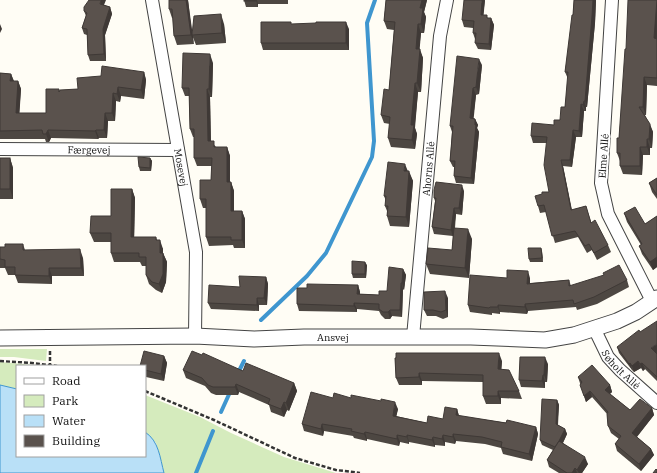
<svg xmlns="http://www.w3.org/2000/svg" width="657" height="473" viewBox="0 0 657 473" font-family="'IBM Plex Serif',serif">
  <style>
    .green { fill: #d5ebbd }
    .water { fill: #b9e0f7; stroke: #3f96cf }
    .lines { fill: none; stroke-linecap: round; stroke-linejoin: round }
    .stream { stroke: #3f96cf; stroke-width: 4 }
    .minor-casing { stroke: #444; stroke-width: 14 }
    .tertiary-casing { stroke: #444; stroke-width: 17 }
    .path { stroke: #333; stroke-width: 2.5; stroke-dasharray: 4 2; stroke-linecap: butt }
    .minor { stroke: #fff; stroke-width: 12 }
    .tertiary { stroke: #fff; stroke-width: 15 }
    .wall { fill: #4d4742 }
    .shaded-wall { fill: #3f3936 }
    .building { fill: #5a524d; stroke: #3f3936 }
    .labels { text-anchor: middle; stroke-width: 4; stroke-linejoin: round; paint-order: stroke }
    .street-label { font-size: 10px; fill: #111; stroke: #fff }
  </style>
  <rect width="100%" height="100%" fill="#fffdf5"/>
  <g class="green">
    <polygon points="0,349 47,349 46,361 14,357 0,357"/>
    <polygon points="0,362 45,366 17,366 17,389 0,385"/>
    <polygon points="145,395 200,417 231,433 284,457 336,473 164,473 156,443 145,432"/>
  </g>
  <path class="water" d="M0 385 17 389V456H145V432C159 441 160 458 164 473H0Z"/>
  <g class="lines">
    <g class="stream">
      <polyline points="261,320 307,276 326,253 372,157 374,141 367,23 375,0"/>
      <polyline points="238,373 244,361"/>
      <polyline points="221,412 231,390"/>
      <polyline points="196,473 213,431"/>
    </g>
    <defs>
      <g id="minor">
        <path id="s1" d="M152 0 196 252 195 336"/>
        <polyline points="612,0 601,183 608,214 652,301"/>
        <path id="s2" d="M0 149 178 150"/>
        <path id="s3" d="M594 328 608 357 620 370 657 403"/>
        <path id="s4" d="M413 337 440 36 447 0"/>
      </g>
      <g id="tertiary">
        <path id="s5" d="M0 338 195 336 254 339 304 337H471L545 340 574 335 617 321 636 312 657 298"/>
      </g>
    </defs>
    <use href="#minor" class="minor-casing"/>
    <use href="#tertiary" class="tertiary-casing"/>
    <g class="path">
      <polyline points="50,351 50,364"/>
      <polyline points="0,361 32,363 57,366"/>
      <polyline points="145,391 214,420 295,458 336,470 360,473"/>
    </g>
    <use href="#minor" class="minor"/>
    <use href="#tertiary" class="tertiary"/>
  </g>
  <g class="wall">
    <polygon points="169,0 188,0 192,35 224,24 226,43 196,45 192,35 194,44 177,45 174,36 173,18 172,18 169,9"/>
    <polygon points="244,0 288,0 288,4 258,4 258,7 246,7"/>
    <polygon points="386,0 427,0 424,12 426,17 424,33 421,33 419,49 423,58 421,92 418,92 415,123 415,128 417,134 415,149 391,147 388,138 390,124 384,123 381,115 389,90 394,30 387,29 384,21"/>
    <polygon points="485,0 483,15 488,18 491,18 494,25 491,50 478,49 475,43 476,39 475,39 473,33 473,28 464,27 462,20"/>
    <polygon points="574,0 596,0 595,23 587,107 586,107 586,111 584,111 582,137 576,137 572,167 563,166 572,210 586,206 591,222 608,245 611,252 597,260 592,250 587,253 578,237 555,243 546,212 540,213 538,206 542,194 549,192 547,143 533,143 531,136 554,125 560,120 565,107 568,79 565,72 573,15"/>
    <polygon points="657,0 657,86 647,85 646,115 645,115 653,132 652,148 650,148 650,155 643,155 642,175 623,174 620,166 620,161 617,153 619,138 626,49"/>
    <polygon points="104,5 110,7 112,14 105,35 106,61 90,61 88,55 87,35 84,34 82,28 86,16 84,11"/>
    <polygon points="291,22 291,24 349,29 349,50 263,50 261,43"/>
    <polygon points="213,63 212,97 210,97 211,141 216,147 227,147 230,156 230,182 231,182 234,191 234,211 242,211 245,219 245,248 234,248 233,245 209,246 206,237 206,208 203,208 200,199 211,180 212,166 197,166 194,158 194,137 193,137 190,129 189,96 185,96 182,88"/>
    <polygon points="482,65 479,94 476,95 473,118 475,119 478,125 477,128 479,132 474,184 456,183 454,176 455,167 453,167 450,161 452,132 450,126"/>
    <polygon points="144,72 146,80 144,99 121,96 120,102 116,101 115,121 108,121 107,138 99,138 98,139 51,138 49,142 46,142 45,139 0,139 0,73 11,74 14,81 18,81 21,89 19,113 46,113 59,91 78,89 101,76"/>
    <polygon points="0,158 10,158 13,168 13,199 0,199"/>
    <polygon points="150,158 152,161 151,171 140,171 139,167"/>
    <polygon points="408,171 413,181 409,227 390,226 387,216 387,211 385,206 386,201 384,196"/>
    <polygon points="657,178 657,199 652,192 649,183"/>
    <polygon points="132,189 135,198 134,237 156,237 157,240 163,249 163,253 167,262 166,282 162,293 156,290 149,284 146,275 146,266 142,266 140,262 114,262 111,253 111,242 94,242 90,233 111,216"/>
    <polygon points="464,191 462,215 456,214 455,228 472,239 469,278 430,274 426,264 452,250 453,236 434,234 432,227 435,201 434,198"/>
    <polygon points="624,213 645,224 657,216 657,267 653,270 642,254 639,246 641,245 627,222"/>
    <polygon points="23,244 25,250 83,258 84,276 52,276 52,284 18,283 15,275 8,275 5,268 0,268 0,247 5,247"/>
    <polygon points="541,248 542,251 543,262 530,262 529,259"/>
    <polygon points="367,265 366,278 353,278 352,274"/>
    <polygon points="403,269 406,275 404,290 403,289 402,317 392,316 390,319 385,319 381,315 379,311 357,309 357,312 299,311 297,304 307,288 358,285 360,292 360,294 379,295 387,291"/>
    <polygon points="266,277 268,284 267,305 259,305 259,311 211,309 208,303 240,287"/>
    <polygon points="507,278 530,278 530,283 569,280 571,286 627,280 629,287 597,304 577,310 576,307 528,311 527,314 500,312 500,314 492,313 492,315 470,312 468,305"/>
    <polygon points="448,298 448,317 443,319 436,316 427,316 424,310"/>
    <polygon points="617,347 656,353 657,354 657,381 645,369 643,371 641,368 634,372 632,370 619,353"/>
    <polygon points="202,355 243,371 294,383 297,391 289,411 287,410 284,417 271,412 269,405 239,392 238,395 216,395 211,393 205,386 186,378 183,370"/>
    <polygon points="164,356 167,363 164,381 146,377 145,375 145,366"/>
    <polygon points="395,358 502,361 501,369 519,391 522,399 501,398 501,404 486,404 483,396 483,382 422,381 422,385 399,385 396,378"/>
    <polygon points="548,364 547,382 545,382 545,388 521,387 519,380"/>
    <polygon points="578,377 610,385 612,392 610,394 630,410 652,408 654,415 637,437 651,449 654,455 641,471 617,451 615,444 619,439 611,433 608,426 607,414 592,397 586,402"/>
    <polygon points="333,398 398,409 396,416 427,423 443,419 457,409 459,416 536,427 538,434 532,461 503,454 501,448 485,444 456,441 455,444 445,442 445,446 435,445 435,447 409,442 409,444 400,442 399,446 367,439 367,441 354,438 353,436 324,431 323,436 304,431 302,424"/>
    <polygon points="557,400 559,405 558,425 565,429 567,434 563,443 588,464 582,473 559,473 549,467 547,460 553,450 542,445 540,440"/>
  </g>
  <g class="shaded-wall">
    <polygon points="101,0 106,0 102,10 100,4"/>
    <polygon points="186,0 188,0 194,44 191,35"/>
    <polygon points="256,0 257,0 258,4 258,7"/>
    <polygon points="422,0 427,0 424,12 426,17 424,33 421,24 420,8"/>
    <polygon points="482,0 485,0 483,21 481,15"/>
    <polygon points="593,0 596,0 595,23 587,107 585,101"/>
    <polygon points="657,0 657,46 654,38"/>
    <polygon points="110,7 112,14 105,35 106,61 104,54 103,29"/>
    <polygon points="221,14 224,24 226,43 222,33"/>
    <polygon points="491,18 494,25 491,50 489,44"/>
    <polygon points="346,22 349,29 349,50 346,43"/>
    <polygon points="0,24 2,29 0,33"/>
    <polygon points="418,24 421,33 419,57 416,49"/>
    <polygon points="420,49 423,58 421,92 417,83"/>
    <polygon points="210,54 213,63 212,97 209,89"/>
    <polygon points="479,59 482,65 479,94 476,87"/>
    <polygon points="144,72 146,80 144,99 141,90"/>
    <polygon points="11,74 14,82 10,81"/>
    <polygon points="644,77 647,85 646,115 643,107"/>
    <polygon points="18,81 21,89 19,121 16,113"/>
    <polygon points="415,83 418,92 415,128 417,134 415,149 412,140 411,125"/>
    <polygon points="118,87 121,96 120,102 117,94"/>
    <polygon points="473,88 476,95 473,125 470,118"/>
    <polygon points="207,89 210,97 211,150 208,141"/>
    <polygon points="113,93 116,101 115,121 112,113"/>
    <polygon points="584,101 586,107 586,111 583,105"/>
    <polygon points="581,104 584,111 582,137 579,131"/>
    <polygon points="105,113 108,121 107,138 104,130"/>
    <polygon points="475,119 478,125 477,128 479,132 474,184 471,178"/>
    <polygon points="650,124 653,132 652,148 649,139"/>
    <polygon points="48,130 51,138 49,142 46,134"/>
    <polygon points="96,130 99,138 98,139 95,131"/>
    <polygon points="573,130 576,137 572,167 570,160"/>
    <polygon points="647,139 650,148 650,155 647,147"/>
    <polygon points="227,147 230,156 230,191 227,182"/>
    <polygon points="640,147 643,155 642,175 640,166"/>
    <polygon points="10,158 13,168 13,199 10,189"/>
    <polygon points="150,158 152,161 151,171 150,168"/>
    <polygon points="561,160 563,166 573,217 571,210"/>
    <polygon points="405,164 409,174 404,171"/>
    <polygon points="409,171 413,181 409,227 406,217"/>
    <polygon points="231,182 234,191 234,220 231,211"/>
    <polygon points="462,185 464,191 462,215 459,208"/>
    <polygon points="132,189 135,198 134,246 131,237"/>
    <polygon points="454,208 456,214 453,237 451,230"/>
    <polygon points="242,211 245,219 245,248 242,240"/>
    <polygon points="468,229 472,239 469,278 465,268"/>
    <polygon points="160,240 163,249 163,262 160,253"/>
    <polygon points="541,248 542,251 543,262 542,258"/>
    <polygon points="80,249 83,258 84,276 81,268"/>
    <polygon points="163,253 167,262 166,282 162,293 159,284"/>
    <polygon points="657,257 657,267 653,270 650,262"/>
    <polygon points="365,262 367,265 366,278 365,274"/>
    <polygon points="49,268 52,276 52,284 49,276"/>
    <polygon points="403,269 406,275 404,290 402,283"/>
    <polygon points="528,271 530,278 530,290 527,284"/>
    <polygon points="266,277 268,284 267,305 264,298"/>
    <polygon points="401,283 403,289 402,317 400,310"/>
    <polygon points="358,285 360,292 360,301 357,294"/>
    <polygon points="445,291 448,298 448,317 446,310"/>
    <polygon points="257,298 259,305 259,311 257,305"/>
    <polygon points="354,303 357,309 357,312 354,306"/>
    <polygon points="525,304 528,311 527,314 525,307"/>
    <polygon points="498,305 500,312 500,314 498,307"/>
    <polygon points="390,310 392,316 390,319 388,312"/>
    <polygon points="657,344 657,353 654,355 651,348"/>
    <polygon points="499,353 502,361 501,377 498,369"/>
    <polygon points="164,356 167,363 164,381 161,374"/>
    <polygon points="545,357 548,364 547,382 544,375"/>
    <polygon points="638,361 641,368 634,372 632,366"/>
    <polygon points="630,363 632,370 629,364"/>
    <polygon points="642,363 645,369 643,371 640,364"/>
    <polygon points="419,373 422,381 422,385 419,377"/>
    <polygon points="543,375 545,382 545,388 542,381"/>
    <polygon points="294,383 297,391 289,411 286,403"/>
    <polygon points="236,384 239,392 238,395 235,387"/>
    <polygon points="610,385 612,392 607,396 605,390"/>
    <polygon points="498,391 501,398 501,404 498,396"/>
    <polygon points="590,391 592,397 586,402 584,396"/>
    <polygon points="557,400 559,405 557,429 556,424"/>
    <polygon points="284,402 287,410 284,417 281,409"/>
    <polygon points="395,402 398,409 395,423 393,416"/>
    <polygon points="652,408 654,415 634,440 632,433"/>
    <polygon points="457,409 459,416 456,415"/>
    <polygon points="322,424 324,431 323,436 321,429"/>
    <polygon points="536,427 538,434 532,461 529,454"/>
    <polygon points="565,429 567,434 558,453 556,447"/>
    <polygon points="365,432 367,439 367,441 364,434"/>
    <polygon points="453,434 456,441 455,444 453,437"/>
    <polygon points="397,435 400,442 399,446 397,439"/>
    <polygon points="407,435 409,442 409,444 407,437"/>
    <polygon points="443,435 445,442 445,446 442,439"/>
    <polygon points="433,437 435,445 435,447 432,440"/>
    <polygon points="651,449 654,455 641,471 639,464"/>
    <polygon points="585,457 588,464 582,473 579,473 577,470"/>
    <polygon points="575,468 577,473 572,473"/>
  </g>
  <g class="building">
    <polygon points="89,0 101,0 100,4 110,7 103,29 104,54 88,55 87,29 82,28 87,13 84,11 84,7"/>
    <polygon points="169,0 186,0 191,35 174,36 172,9 169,9"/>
    <rect x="244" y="0" width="12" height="1"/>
    <polygon points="386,0 422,0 420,8 423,8 421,24 418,24 416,49 420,49 417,83 415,83 412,114 411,125 414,125 412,140 388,138 390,117 381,115 384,89 389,90 395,22 384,21"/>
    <polygon points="464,0 482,0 481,15 487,15 487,18 491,18 489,44 475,43 476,33 473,33 474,21 462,20"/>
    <polygon points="574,0 593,0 592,16 585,101 584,101 583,105 581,104 579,131 573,130 570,160 561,160 571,210 586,206 591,223 595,220 608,245 594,253 589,244 585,246 575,231 552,236 544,205 538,206 535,196 542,194 542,192 549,192 544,165 547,137 531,136 532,123 554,125 554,120 560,120 561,107 565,107 568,72 565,72 572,15 573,15"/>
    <polygon points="628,0 657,0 654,38 657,39 657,78 644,77 643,107 639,107 650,124 649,139 647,139 647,147 640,147 640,166 620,166 620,153 617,153 617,138 619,138 625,49 626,49"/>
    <polygon points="221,14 222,33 192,35 194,16"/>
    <polygon points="261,22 291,22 291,24 316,23 316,22 346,22 346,43 261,43"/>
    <polygon points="183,53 210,54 209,89 207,89 208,141 214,141 214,147 227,147 227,182 231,182 231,211 242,211 242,240 231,240 231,237 206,237 206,199 200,199 200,180 211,180 212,158 194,158 194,129 190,129 189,88 182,88"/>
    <polygon points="457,56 479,59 476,87 473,88 470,118 475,119 475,125 476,125 471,178 454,176 455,161 450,161 453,126 450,126"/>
    <polygon points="102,66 144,72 141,90 118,87 117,94 113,93 112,113 105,113 104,130 96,130 95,131 48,130 46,134 43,134 42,130 0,131 0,73 11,74 10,81 18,81 16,113 46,113 46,89 59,89 59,92 60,90 78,89 77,78 101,76"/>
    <polygon points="138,157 150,158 150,168 139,167"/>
    <rect x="0" y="158" width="10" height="31"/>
    <polygon points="388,162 405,164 404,171 409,171 406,217 387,216 388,206 385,206 386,196 384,196"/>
    <polygon points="657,178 657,195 649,183"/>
    <polygon points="436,182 462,185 459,208 454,208 451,230 432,227 436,198 434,198 434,190"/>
    <polygon points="111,189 132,189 131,237 156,237 156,240 160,240 160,253 163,253 163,274 159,284 152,282 146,275 146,257 139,257 139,253 111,253 111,233 90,233 91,216 111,216"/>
    <polygon points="635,207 645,224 657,216 657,257 650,262 639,246 642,244 624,213"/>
    <polygon points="454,228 468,229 465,268 426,264 428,248 452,250"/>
    <polygon points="5,244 23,244 23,250 80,249 81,268 49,268 49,276 15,275 15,267 5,267 5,260 0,259 0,247 5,247"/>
    <polygon points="528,248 541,248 542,258 529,259"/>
    <polygon points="352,261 365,262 365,274 352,274"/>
    <polygon points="619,265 627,280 594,297 574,304 573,300 525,304 525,307 498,305 498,307 490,307 489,308 468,305 470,275 507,278 507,270 528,271 527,284 569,280 569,286 604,275 603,273"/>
    <polygon points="389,267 403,269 402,283 401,283 400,310 390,310 388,312 383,312 379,309 379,304 354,303 354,306 297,304 297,288 307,288 307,284 358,285 357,294 379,295 379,291 387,291"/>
    <polygon points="239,276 266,277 264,298 257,298 257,305 208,303 209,285 240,287"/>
    <polygon points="445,291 446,310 441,312 433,310 424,310 424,292"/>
    <polygon points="657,321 657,344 651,348 657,354 657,377 642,363 640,364 638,361 632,366 630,363 629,364 617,347 639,330 640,332"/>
    <polygon points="144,351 164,356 161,374 145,370 145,366 140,366"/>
    <polygon points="192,351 202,355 203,353 243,371 246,363 294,383 286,403 284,402 281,409 268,404 270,399 236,384 235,387 213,387 208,385 202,378 183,370"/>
    <polygon points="396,353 499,353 498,369 509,370 519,391 498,391 498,396 483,396 483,375 419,373 419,377 396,378 395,358 396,358"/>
    <polygon points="520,357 545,357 544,375 543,375 542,381 519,380"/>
    <polygon points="592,365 610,385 605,390 630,410 640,399 652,408 632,433 651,449 639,464 615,444 621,436 608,426 607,414 608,412 590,391 584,396 580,385 582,382 578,377"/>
    <polygon points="311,392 333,398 334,393 351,398 351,395 381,401 381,399 395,402 393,416 427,423 428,416 443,419 445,407 457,409 456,415 506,423 507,420 536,427 529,454 501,447 502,442 482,437 453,434 453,437 443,435 442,439 433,437 432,440 407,435 407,437 397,435 397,439 365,432 364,434 351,431 352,429 322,424 321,429 302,424"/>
    <polygon points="542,399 557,400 556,424 565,429 559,441 555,447 540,440"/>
    <polygon points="559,441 585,457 577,470 575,468 572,473 567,473 547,460"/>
    <polygon points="656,469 657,470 657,473 653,473"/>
  </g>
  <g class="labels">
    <g class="street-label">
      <text dy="4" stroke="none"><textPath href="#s2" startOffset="89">Færgevej</textPath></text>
      <text transform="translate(603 156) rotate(-86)" y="4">Elme Allé</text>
      <text dy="4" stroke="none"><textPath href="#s1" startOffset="170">Mosevej</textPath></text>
      <text dy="4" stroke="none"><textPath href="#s4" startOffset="169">Ahorns Allé</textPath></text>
      <text dy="4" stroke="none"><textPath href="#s5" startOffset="333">Ansvej</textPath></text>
      <text dy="4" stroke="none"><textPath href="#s3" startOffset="50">Søholt Allé</textPath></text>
    </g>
  </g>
  <rect x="16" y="365" width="130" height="92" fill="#ffffff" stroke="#a0a0a0"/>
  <rect x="24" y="378" width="20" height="6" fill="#ffffff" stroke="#a0a0a0"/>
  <text x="52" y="385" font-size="12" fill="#111111">Road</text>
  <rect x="24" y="395" width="20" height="12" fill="#d5ebbd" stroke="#a0a0a0"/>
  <text x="52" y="405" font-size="12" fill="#111111">Park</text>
  <rect x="24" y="415" width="20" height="12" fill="#b9e0f7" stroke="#a0a0a0"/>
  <text x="52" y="425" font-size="12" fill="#111111">Water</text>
  <rect x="24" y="435" width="20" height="12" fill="#5a524d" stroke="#a0a0a0"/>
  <text x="52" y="445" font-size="12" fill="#111111">Building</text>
</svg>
